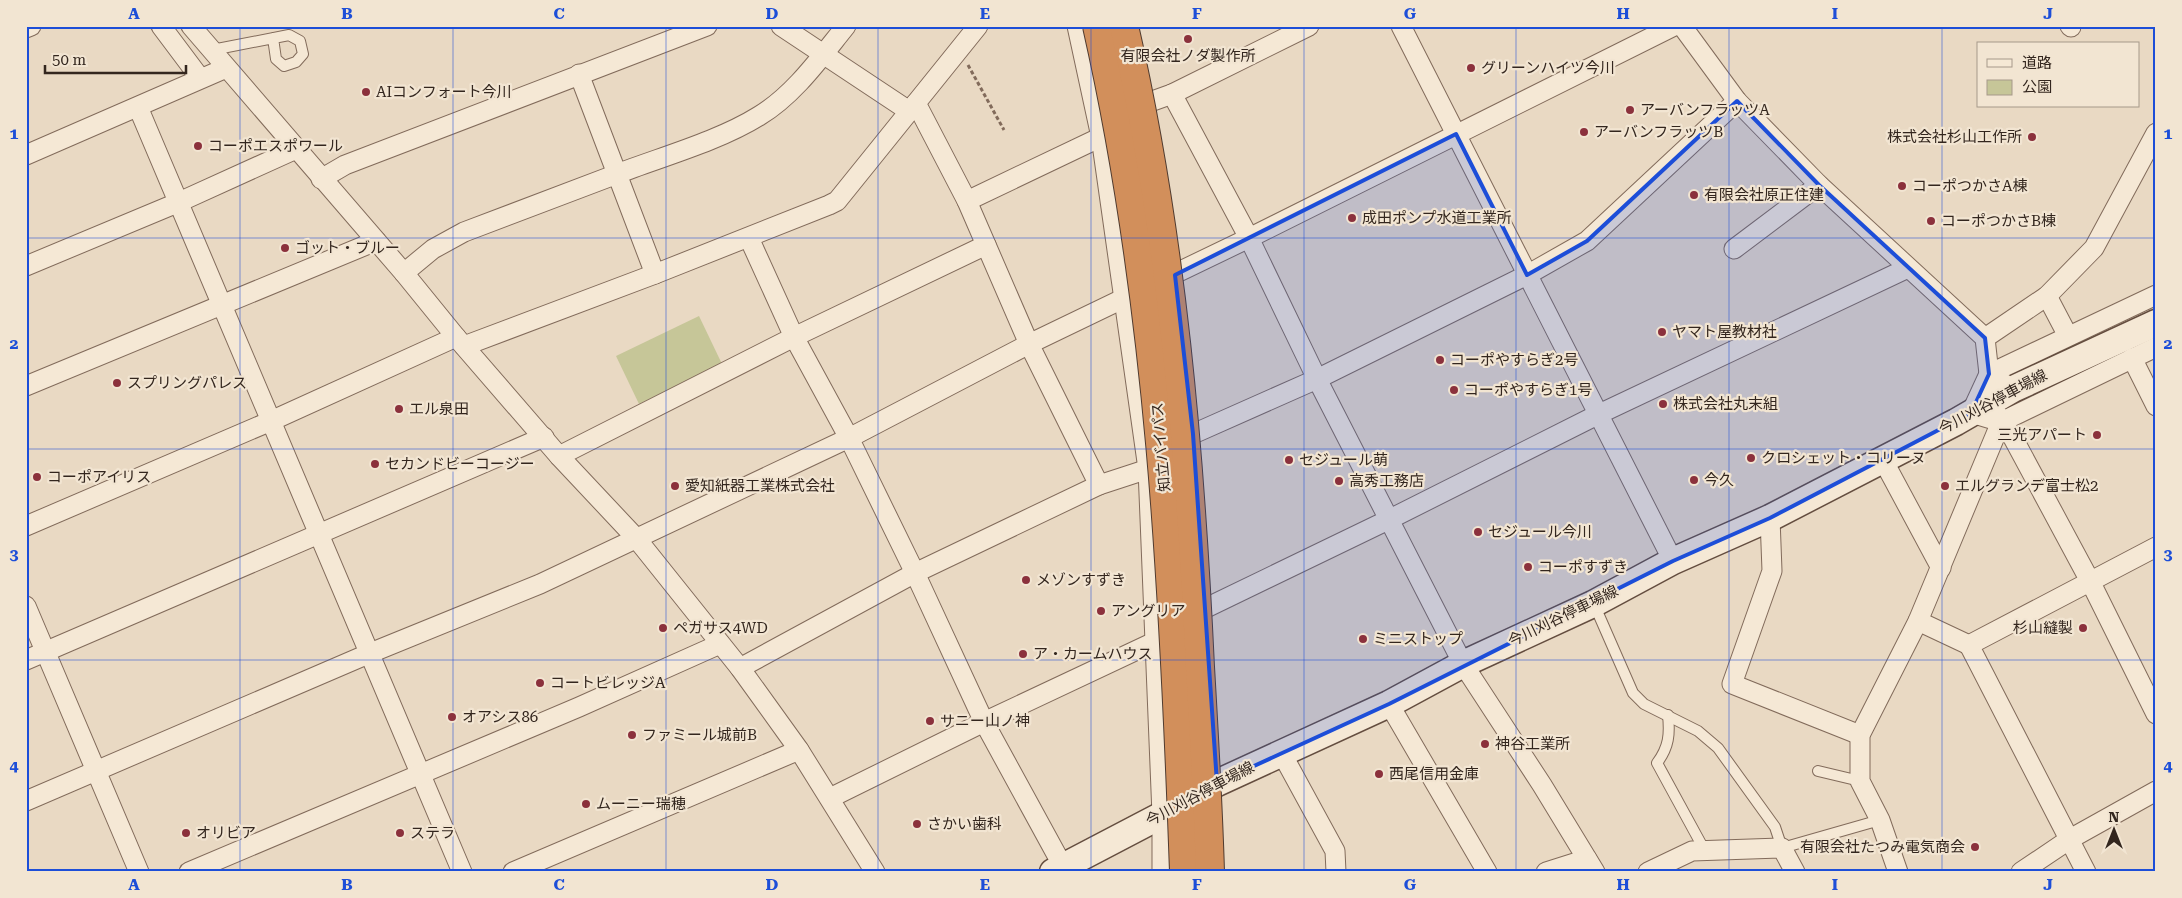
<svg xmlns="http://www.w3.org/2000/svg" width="2182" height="898" viewBox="0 0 2182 898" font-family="'Roboto Serif','Noto Sans JP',serif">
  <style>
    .green { fill: #c6c698 }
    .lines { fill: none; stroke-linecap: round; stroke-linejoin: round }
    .lane-casing { stroke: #826b5b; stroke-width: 12 }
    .street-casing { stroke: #826b5b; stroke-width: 21 }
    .secondary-casing { stroke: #644d3f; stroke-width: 29 }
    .path { stroke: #826b5b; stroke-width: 3; stroke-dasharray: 4 2.5; stroke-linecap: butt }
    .lane { stroke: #f5e8d5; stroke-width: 10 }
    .street { stroke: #f5e8d5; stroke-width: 19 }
    .secondary { stroke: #f5e8d5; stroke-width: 26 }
    .highway-bridge-casing { stroke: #503b2f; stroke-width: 30; stroke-linecap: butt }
    .highway-bridge { stroke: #d28f5b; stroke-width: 28 }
    .marked { fill: #1d4ed8; fill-opacity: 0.2; stroke: #1d4ed8; stroke-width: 4; stroke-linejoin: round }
    .grid { fill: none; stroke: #1d4ed8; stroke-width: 1; stroke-opacity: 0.55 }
    .poi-dot { fill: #8b313c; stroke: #f2e5d2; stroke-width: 2 }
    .labels { text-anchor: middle; stroke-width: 4.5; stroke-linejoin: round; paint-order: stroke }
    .poi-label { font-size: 15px; fill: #33261e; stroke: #f2e5d2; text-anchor: start }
    .street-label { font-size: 15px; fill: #33261e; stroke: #f2e5d2 }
    .neatline { fill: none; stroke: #1d4ed8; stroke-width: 2 }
    .grid-label { font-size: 16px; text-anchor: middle; font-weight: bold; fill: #1d4ed8 }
  </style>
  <rect width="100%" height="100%" fill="#e9d9c3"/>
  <polygon class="green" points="699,316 722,364 639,404 616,356"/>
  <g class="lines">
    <defs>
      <g id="lane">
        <polyline points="212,50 289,35 300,41 303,54 296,62 284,66 276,59 273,38"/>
        <polyline points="1594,604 1633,693 1644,704 1698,731 1718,748 1775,827 1782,848 1880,820"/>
        <path d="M1668 715C1670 734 1669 747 1657 763L1705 851"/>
        <polyline points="1818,771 1860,781"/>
      </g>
      <g id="street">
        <polyline points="161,26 200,78"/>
        <polyline points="191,26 404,273 456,337"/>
        <polyline points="781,26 909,111"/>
        <polyline points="978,26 916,103 967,201 1029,344 1099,485"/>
        <polyline points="1077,26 1101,137 1148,469 1162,815 1162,872"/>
        <polyline points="1401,26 1673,561"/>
        <polyline points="1682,26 1737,101 1819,185 1985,338 1989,374 2013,389"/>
        <polyline points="2070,26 2071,27"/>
        <polyline points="26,28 31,26"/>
        <path d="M579 74 617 174C661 157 719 141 759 116 794 95 820 58 846 26"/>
        <polyline points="1172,94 1249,238 1317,379 1463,664 1542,785 1595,872"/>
        <polyline points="1147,103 1172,94 1309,26"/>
        <polyline points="138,107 462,872"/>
        <polyline points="26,155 226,68"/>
        <polyline points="321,179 345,165 707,26"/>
        <polyline points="967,201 1101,137"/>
        <polyline points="749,238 794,337 849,438 915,573 984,722 1066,872"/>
        <polyline points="1734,249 1819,185"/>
        <polyline points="26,266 177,203 296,149"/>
        <polyline points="404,273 433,249 464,232 617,174 655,274"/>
        <polyline points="2156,295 1989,374 1971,413 2001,422 2156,347"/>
        <polyline points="2047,296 2068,336"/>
        <polyline points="1985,338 2047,296 2094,248 2156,133"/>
        <polyline points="464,346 655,274 829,205 837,201 916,103"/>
        <polyline points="2132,358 2156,406"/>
        <polyline points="26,386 376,241"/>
        <polyline points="1997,414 2012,436 2091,583 2156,714"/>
        <polyline points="1193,434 1317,379 1527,275 1587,241 1737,101"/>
        <polyline points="559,456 794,337 986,245"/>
        <polyline points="1883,460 1941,568"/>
        <polyline points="1770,518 1772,571 1732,684 1860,735"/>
        <polyline points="26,526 271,421 456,337 559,456 636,538 740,668 799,750 875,872"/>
        <polyline points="26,606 139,872"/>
        <polyline points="1208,607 1388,520 1597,415 1908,268"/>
        <polyline points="1918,621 1969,645"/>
        <polyline points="26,660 544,437"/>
        <polyline points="740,668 915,573 1099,485 1148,469"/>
        <polyline points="1389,704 1487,872"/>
        <polyline points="1281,752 1335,851 1336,872"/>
        <polyline points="830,798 984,722 1154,642"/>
        <polyline points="26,801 368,654 540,584 849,438 1029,344 1249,238 1674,26"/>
        <polyline points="189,872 579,707 720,644"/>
        <polyline points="513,872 799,750"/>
        <polyline points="1546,872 1587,859"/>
        <polyline points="1648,872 1692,851 1782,848 1795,872"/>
        <polyline points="1898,872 1880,820 1860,781 1860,735 1918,621 2001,422"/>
        <polyline points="2021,872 2070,839 2156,791"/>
        <polyline points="2086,872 1969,645 2156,547"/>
      </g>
      <polyline id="secondary" points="1053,872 1162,815 1217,783 1389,704 1463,664 1593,604 1673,561 1770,518 1956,422 2013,389 2156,323"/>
    </defs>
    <use href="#lane" class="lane-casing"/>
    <use href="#street" class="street-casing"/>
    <use href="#secondary" class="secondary-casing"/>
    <polyline class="path" points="968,65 1004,130"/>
    <use href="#lane" class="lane"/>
    <use href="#street" class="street"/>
    <use href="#secondary" class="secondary"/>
    <defs>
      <g id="highway-bridge">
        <path d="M1097 26C1160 304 1174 588 1184 872"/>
        <path d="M1124 26C1172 236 1190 452 1200 667 1204 735 1208 803 1210 872"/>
      </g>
    </defs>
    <use href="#highway-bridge" class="highway-bridge-casing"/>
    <use href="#highway-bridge" class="highway-bridge"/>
  </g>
  <path class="marked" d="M1737 101 1819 185 1985 338 1989 374 1971 413 1770 518 1673 561 1389 704 1217 783 1193 434 1175 275 1456 134 1527 275 1587 241Z"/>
  <path class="grid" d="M240 26V872M453 26V872M666 26V872M878 26V872M1091 26V872M1304 26V872M1516 26V872M1729 26V872M1942 26V872M26 238H2156M26 449H2156M26 660H2156"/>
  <g class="poi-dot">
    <circle cx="1188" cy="39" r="5"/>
    <circle cx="1471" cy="68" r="5"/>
    <circle cx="366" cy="92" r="5"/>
    <circle cx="1630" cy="110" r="5"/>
    <circle cx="1584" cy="132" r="5"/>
    <circle cx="2032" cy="137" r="5"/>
    <circle cx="198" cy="146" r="5"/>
    <circle cx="1902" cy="186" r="5"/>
    <circle cx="1694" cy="195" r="5"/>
    <circle cx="1352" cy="218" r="5"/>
    <circle cx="1931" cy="221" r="5"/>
    <circle cx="285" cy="248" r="5"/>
    <circle cx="1662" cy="332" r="5"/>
    <circle cx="1440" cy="360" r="5"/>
    <circle cx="117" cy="383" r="5"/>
    <circle cx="1454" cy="390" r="5"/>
    <circle cx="1663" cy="404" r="5"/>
    <circle cx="399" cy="409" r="5"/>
    <circle cx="2097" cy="435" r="5"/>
    <circle cx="1751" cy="458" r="5"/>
    <circle cx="1289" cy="460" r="5"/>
    <circle cx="375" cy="464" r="5"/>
    <circle cx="37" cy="477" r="5"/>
    <circle cx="1694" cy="480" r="5"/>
    <circle cx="1339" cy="481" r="5"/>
    <circle cx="675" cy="486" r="5"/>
    <circle cx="1945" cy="486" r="5"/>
    <circle cx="1478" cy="532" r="5"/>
    <circle cx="1528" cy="567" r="5"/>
    <circle cx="1026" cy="580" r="5"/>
    <circle cx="1101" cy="611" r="5"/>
    <circle cx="663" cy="628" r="5"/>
    <circle cx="2083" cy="628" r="5"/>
    <circle cx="1363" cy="639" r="5"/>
    <circle cx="1023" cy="654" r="5"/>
    <circle cx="540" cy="683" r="5"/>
    <circle cx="452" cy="717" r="5"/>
    <circle cx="930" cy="721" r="5"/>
    <circle cx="632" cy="735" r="5"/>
    <circle cx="1485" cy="744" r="5"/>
    <circle cx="1379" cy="774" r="5"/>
    <circle cx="586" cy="804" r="5"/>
    <circle cx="917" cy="824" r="5"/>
    <circle cx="186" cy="833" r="5"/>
    <circle cx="400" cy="833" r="5"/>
    <circle cx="1975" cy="847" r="5"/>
  </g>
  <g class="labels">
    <g class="poi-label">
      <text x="1188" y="61" text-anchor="middle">有限会社ノダ製作所</text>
      <text x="1481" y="73">グリーンハイツ今川</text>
      <text x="376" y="97">AIコンフォート今川</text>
      <text x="1640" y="115">アーバンフラッツA</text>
      <text x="1594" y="137">アーバンフラッツB</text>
      <text x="2022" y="142" text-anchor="end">株式会社杉山工作所</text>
      <text x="208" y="151">コーポエスポワール</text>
      <text x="1912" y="191">コーポつかさA棟</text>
      <text x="1704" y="200">有限会社原正住建</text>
      <text x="1362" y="223">成田ポンプ水道工業所</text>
      <text x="1941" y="226">コーポつかさB棟</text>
      <text x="295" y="253">ゴット・ブルー</text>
      <text x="1672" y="337">ヤマト屋教材社</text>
      <text x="1450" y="365">コーポやすらぎ2号</text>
      <text x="127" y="388">スプリングパレス</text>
      <text x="1464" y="395">コーポやすらぎ1号</text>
      <text x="1673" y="409">株式会社丸末組</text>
      <text x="409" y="414">エル泉田</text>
      <text x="2087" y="440" text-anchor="end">三光アパート</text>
      <text x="1761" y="463">クロシェット・コリーヌ</text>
      <text x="1299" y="465">セジュール萌</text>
      <text x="385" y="469">セカンドビーコージー</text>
      <text x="47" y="482">コーポアイリス</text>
      <text x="1704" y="485">今久</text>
      <text x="1349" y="486">高秀工務店</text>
      <text x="685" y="491">愛知紙器工業株式会社</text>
      <text x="1955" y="491">エルグランデ富士松2</text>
      <text x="1488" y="537">セジュール今川</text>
      <text x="1538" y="572">コーポすずき</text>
      <text x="1036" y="585">メゾンすずき</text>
      <text x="1111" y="616">アングリア</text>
      <text x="673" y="633">ペガサス4WD</text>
      <text x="2073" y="633" text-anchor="end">杉山縫製</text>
      <text x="1373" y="644">ミニストップ</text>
      <text x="1033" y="659">ア・カームハウス</text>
      <text x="550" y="688">コートビレッジA</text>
      <text x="462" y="722">オアシス86</text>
      <text x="940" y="726">サニー山ノ神</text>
      <text x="642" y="740">ファミール城前B</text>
      <text x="1495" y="749">神谷工業所</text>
      <text x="1389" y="779">西尾信用金庫</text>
      <text x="596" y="809">ムーニー瑞穂</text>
      <text x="927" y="829">さかい歯科</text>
      <text x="196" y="838">オリビア</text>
      <text x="410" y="838">ステラ</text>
      <text x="1965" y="852" text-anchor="end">有限会社たつみ電気商会</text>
    </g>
    <g class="street-label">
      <text transform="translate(1993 402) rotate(-28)" y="5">今川刈谷停車場線</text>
      <text transform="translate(1161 447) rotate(-95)" y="5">知立バイパス</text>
      <text transform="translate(1563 616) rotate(-26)" y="5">今川刈谷停車場線</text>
      <text transform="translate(1200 794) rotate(-28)" y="5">今川刈谷停車場線</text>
    </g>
  </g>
  <rect width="2182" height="898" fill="none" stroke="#f2e5d2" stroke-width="55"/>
  <rect x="1977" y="42" width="162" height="65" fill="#f2e5d2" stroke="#a6998a"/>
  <rect x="1987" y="59" width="25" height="8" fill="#f5e8d5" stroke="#a6998a"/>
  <text x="2022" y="68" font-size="15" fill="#33261e">道路</text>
  <rect x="1987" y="80" width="25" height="15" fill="#c6c698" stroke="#a6998a"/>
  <text x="2022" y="92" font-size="15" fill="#33261e">公園</text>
  <g transform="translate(2114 830)" stroke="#f2e5d2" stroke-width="4" paint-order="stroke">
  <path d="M0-4L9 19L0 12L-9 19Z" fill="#33261e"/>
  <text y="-8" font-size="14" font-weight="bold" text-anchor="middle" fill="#33261e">N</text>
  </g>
  <path d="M45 65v8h141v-8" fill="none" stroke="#33261e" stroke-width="2.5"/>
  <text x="52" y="65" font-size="15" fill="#33261e" stroke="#f2e5d2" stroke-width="4" paint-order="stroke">50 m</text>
  <rect x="28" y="28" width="2126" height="842" class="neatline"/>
  <g class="grid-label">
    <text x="134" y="19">A</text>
    <text x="347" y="19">B</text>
    <text x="559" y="19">C</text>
    <text x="772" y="19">D</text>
    <text x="985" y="19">E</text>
    <text x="1197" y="19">F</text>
    <text x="1410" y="19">G</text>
    <text x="1623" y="19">H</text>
    <text x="1835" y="19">I</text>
    <text x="2048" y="19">J</text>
    <text x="14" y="139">1</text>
    <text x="2168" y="139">1</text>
    <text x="14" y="349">2</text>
    <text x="2168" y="349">2</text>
    <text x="14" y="560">3</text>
    <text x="2168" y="560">3</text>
    <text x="14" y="771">4</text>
    <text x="2168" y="771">4</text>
    <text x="134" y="890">A</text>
    <text x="347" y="890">B</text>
    <text x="559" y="890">C</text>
    <text x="772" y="890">D</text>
    <text x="985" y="890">E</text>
    <text x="1197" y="890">F</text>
    <text x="1410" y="890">G</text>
    <text x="1623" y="890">H</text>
    <text x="1835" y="890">I</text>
    <text x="2048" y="890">J</text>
  </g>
</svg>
